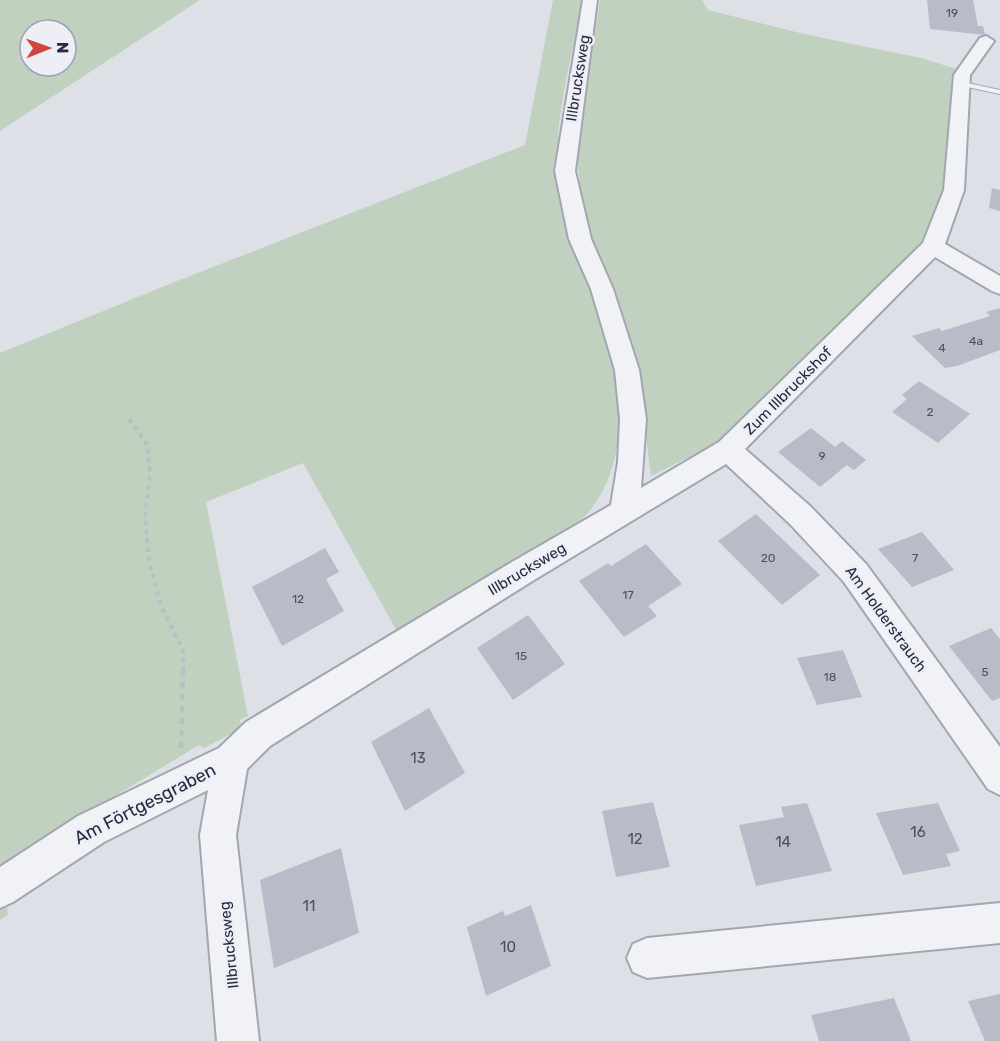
<svg xmlns="http://www.w3.org/2000/svg" width="1000" height="1041" viewBox="0 0 1000 1041" font-family="Rubik,sans-serif">
  <style>
    .green { fill: #c0d2bf; fill-rule: evenodd }
    .building { fill: #b8bbc8 }
    .lines { fill: none; stroke-linecap: round; stroke-linejoin: round }
    .lane-casing { stroke: #a3a6b2; stroke-width: 2 }
    .street-casing { stroke: #a3a6b2; stroke-width: 4 }
    .path-far1 { stroke: #bcbec7; stroke-width: 4; stroke-dasharray: 4.5 4.5; stroke-linecap: butt }
    .path { stroke: #bcbec7; stroke-width: 4.5; stroke-dasharray: 6 6; stroke-linecap: butt }
    .lane { fill: #f1f2f6; fill-rule: evenodd }
    .street { fill: #f1f2f6; fill-rule: evenodd }
    .labels { text-anchor: middle; stroke-width: 5; stroke-linejoin: round; paint-order: stroke }
    .number-label { font-size: 12px; fill: #4b4f62 }
    .street-label { font-size: 15px; fill: #272b40; stroke: #eeeff6 }
    .near-number-label { font-size: 15px; fill: #4b4f62 }
    .near-street-label { font-size: 18px; fill: #272b40; stroke: #eeeff6 }
  </style>
  <rect width="100%" height="100%" fill="#dee0e8"/>
  <g class="green">
    <path d="M0 0H200L0 131ZM30 30H66V66H30Z"/>
    <path d="M553 0H582C571 63 550 133 559 197 564 233 581 266 593 300 618 367 638 450 589 512 576 527 540 547 522 558 481 583 439 608 398 633L303 463 206 502 248 716 240 720 242 728 204 748 199 745 64 827 3 872 8 915 0 920V353L172 283 525 145Z"/>
    <polygon points="600,0 702,0 708,10 804,34 921,58 957,69 945,188 923,243 759,410 709,447 651,476 638,377 615,300 584,219 576,150"/>
  </g>
  <g class="building">
    <polygon points="927,0 973,0 978,26 983,26 985,35 930,29"/>
    <polygon points="992,188 1000,190 1000,211 989,208"/>
    <polygon points="1000,308 1000,350 957,366 945,368 912,336 939,328 942,331 990,316 986,312"/>
    <polygon points="919,381 970,414 938,443 892,412 907,399 902,395"/>
    <polygon points="811,428 835,447 842,441 866,460 854,470 847,465 820,487 778,452"/>
    <polygon points="756,514 820,575 782,605 718,541"/>
    <polygon points="922,532 954,570 912,587 878,549"/>
    <polygon points="646,544 682,584 648,606 657,616 624,637 579,581 608,563 611,566"/>
    <polygon points="325,548 339,572 326,579 344,611 282,646 252,587"/>
    <polygon points="528,615 565,664 513,700 477,648"/>
    <polygon points="991,628 1000,639 1000,698 992,701 949,646"/>
    <polygon points="843,650 862,697 817,705 797,658"/>
    <polygon points="429,708 465,773 405,811 371,742"/>
    <polygon points="653,802 670,867 616,877 602,811"/>
    <polygon points="807,803 832,871 756,886 739,825 784,817 781,807"/>
    <polygon points="938,803 960,851 946,854 951,866 903,875 876,813"/>
    <polygon points="341,848 359,933 274,968 260,880"/>
    <polygon points="531,905 551,966 486,996 467,927 503,911 505,916"/>
    <polygon points="1000,994 1000,1041 985,1041 968,1001"/>
    <polygon points="894,998 911,1041 819,1041 811,1015"/>
  </g>
  <g class="lines">
    <defs>
      <polygon id="lane" points="958,81 1000,90 1000,94 958,85"/>
      <g id="street">
        <polygon points="583,0 597,0 575,171 591,239 613,289 639,370 646,419 641,488 719,442 923,243 944,190 954,75 980,38 986,36 994,41 970,75 964,190 945,244 1000,276 1000,294 992,291 935,257 745,449 810,506 866,564 1000,747 1000,795 988,789 844,582 790,524 726,464 534,580 270,746 247,769 236,835 259,1041 217,1041 200,835 208,790 104,842 13,902 0,908 0,867 78,816 219,748 246,722 512,562 611,505 618,462 620,419 615,370 591,289 569,239 555,171"/>
        <polygon points="1000,903 1000,943 647,978 633,972 627,958 633,944 647,938"/>
      </g>
    </defs>
    <use href="#lane" class="lane-casing"/>
    <use href="#street" class="street-casing"/>
    <polyline class="path-far1" points="129,419 147,444 150,474 145,517 149,562 161,606 183,650 183,673"/>
    <polyline class="path" points="181,748 183,671"/>
    <use href="#lane" class="lane"/>
    <use href="#street" class="street"/>
  </g>
  <g class="labels">
    <g class="number-label">
      <text x="952" y="17">19</text>
      <text x="976" y="345">4a</text>
      <text x="942" y="352">4</text>
      <text x="930" y="416">2</text>
      <text x="822" y="460">9</text>
      <text x="768" y="562">20</text>
      <text x="915" y="562">7</text>
      <text x="628" y="599">17</text>
      <text x="298" y="603">12</text>
      <text x="521" y="660">15</text>
      <text x="985" y="676">5</text>
      <text x="830" y="681">18</text>
    </g>
    <g class="street-label">
      <text transform="translate(578 78) rotate(-81)" y="5">Illbrucksweg</text>
      <text transform="translate(788 391) rotate(-45)" y="5">Zum Illbruckshof</text>
      <text transform="translate(527 569) rotate(-31)" y="5">Illbrucksweg</text>
      <text transform="translate(886 619) rotate(54)" y="5">Am Holderstrauch</text>
      <text transform="translate(229 945) rotate(-96)" y="5">Illbrucksweg</text>
    </g>
    <g class="near-number-label">
      <text x="418" y="763">13</text>
      <text x="918" y="837">16</text>
      <text x="635" y="844">12</text>
      <text x="783" y="847">14</text>
      <text x="309" y="911">11</text>
      <text x="508" y="952">10</text>
    </g>
    <g class="near-street-label">
      <text transform="translate(145 804) rotate(-27)" y="6">Am Förtgesgraben</text>
    </g>
  </g>
  <g transform="translate(48 48) rotate(89)"><circle r="28" fill="#eeeff6" stroke="#9ea1ad" stroke-width="1.5"/>
  <path d="M0-4.5L10 22L0 15L-10 22Z" fill="#d2443e"/>
  <text y="-9" font-size="16" font-weight="bold" text-anchor="middle" fill="#272b40">N</text>
  </g>
</svg>
